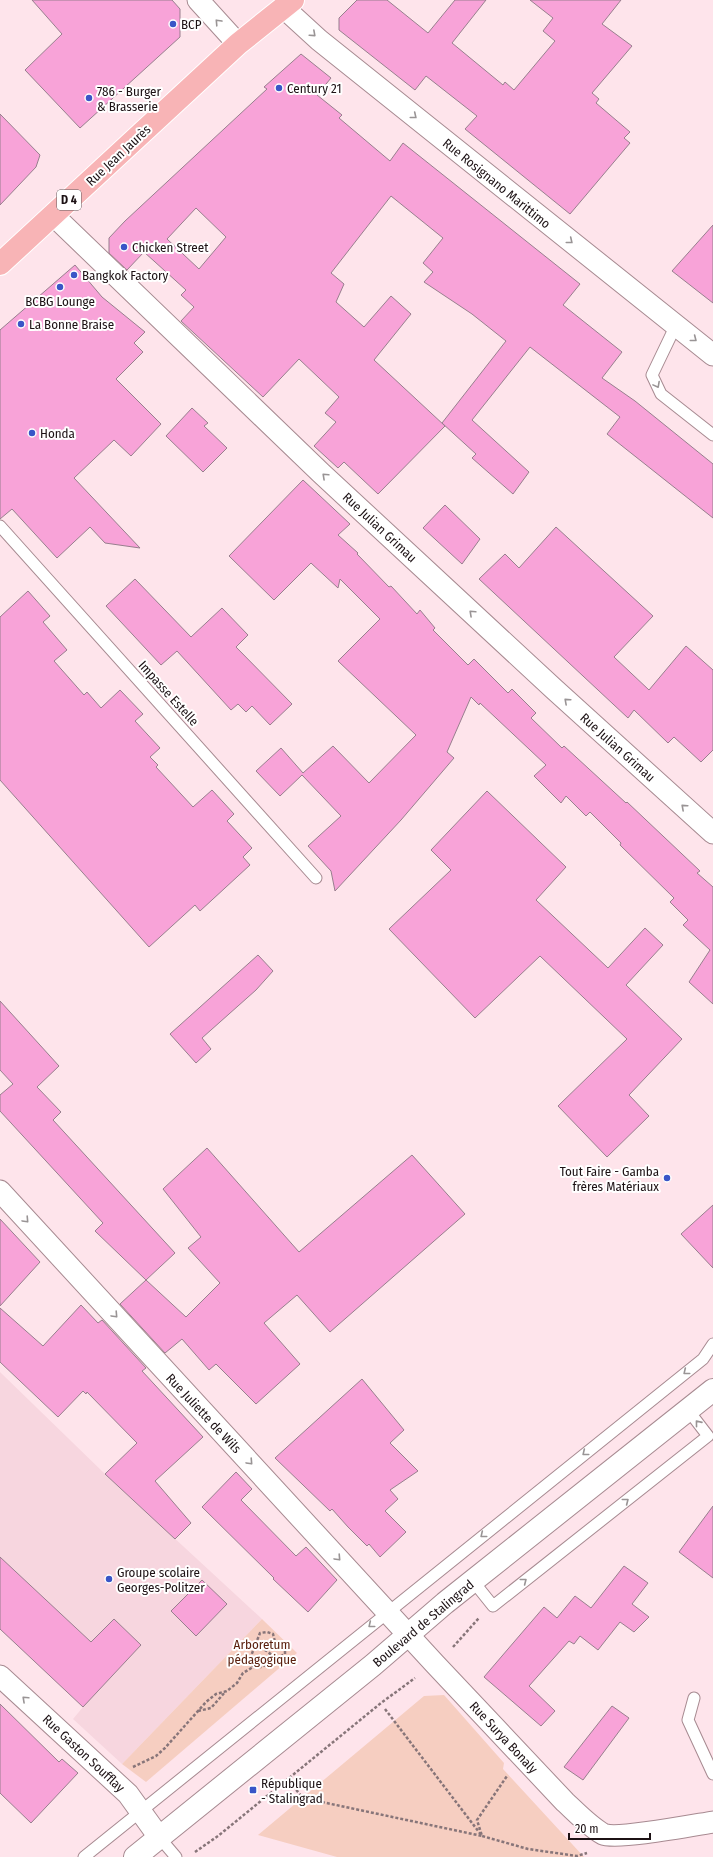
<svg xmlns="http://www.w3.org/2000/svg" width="713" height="1857" viewBox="0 0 713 1857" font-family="'Fira Sans Condensed',sans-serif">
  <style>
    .built { fill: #f7d6df }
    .green { fill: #f6cec1 }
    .building { fill: #f8a3d8; stroke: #987f8e; fill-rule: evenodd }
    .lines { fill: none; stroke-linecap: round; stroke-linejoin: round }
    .lane-casing { stroke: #a78a91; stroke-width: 13 }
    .street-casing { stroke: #a78a91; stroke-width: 23 }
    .secondary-casing { stroke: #a78a91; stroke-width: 24 }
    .primary-casing { stroke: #fff; stroke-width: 24 }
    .path { stroke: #877579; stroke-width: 2.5; stroke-dasharray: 3 2; stroke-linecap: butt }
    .lane { stroke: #fff; stroke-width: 11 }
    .street { stroke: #fff; stroke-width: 21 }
    .secondary { stroke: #fff; stroke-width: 22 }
    .primary { stroke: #f8b4b6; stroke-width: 22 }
    .oneway { stroke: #999495 }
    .poi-dot { fill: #3955c7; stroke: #fff; stroke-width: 1.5 }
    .labels { text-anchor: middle; stroke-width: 4; stroke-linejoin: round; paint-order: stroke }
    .shield { fill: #fff; stroke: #60585a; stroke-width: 1 }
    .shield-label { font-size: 12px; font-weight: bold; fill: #1c1114 }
    .poi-label { font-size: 13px; fill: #1c1114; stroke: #fff; text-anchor: start }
    .street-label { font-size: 13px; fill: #1c1114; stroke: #fff }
    .park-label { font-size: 13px; fill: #5a200e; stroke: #fff }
  </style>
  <rect width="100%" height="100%" fill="#fee4eb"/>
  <polygon class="built" points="0,1372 105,1474 262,1619 122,1764 73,1719 83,1707 0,1629"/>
  <g class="green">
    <polygon points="262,1619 297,1653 146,1782 122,1764"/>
    <polygon points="444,1695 504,1763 503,1769 584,1857 337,1857 258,1835 424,1696"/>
  </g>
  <g class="building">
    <polygon points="32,0 172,0 180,9 180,37 80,128 25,70 62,34"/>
    <polygon points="357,0 387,0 428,33 455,0 486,0 452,43 503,85 505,82 514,90 555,41 543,31 553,18 530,0 621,0 602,24 632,46 592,93 599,99 596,103 630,132 624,138 630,143 570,214 465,129 477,116 426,76 415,90 339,30 339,18"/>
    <path d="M301 54 331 78 317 95 342 115 339 118 390 161 403 143 580 284 563 305 622 352 602 378 635 401 713 464V518L607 434 620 417 530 347 472 420 529 472 513 494 472 458 476 454 442 423 506 341 472 314 424 282 433 272 423 263 443 238 391 196 331 273 344 284 336 302 364 327 391 296 411 314 374 360 445 426 378 494 344 462 338 468 314 446 336 422 325 413 339 397 299 359 263 397 181 321 194 307 181 295 186 290 144 252 127 270 109 253V238L125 221 267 89 264 87ZM196 208 226 237 199 269 167 239Z"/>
    <polygon points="0,114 40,155 36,167 0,205"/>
    <polygon points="713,225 713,303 672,271"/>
    <polygon points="75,265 102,297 145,332 134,343 143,352 116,379 161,424 131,456 114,440 74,478 140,548 105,543 90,527 57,558 12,509 0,519 0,330"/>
    <polygon points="192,408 208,423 204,426 227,448 203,472 166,436"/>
    <polygon points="303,480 350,524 338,535 358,553 357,554 389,587 391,586 417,614 420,610 435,628 433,630 468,665 474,659 508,693 512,689 536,713 531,718 562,748 564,746 626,803 627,802 700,871 697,873 713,887 713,1004 689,982 710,950 683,925 688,920 670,902 674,898 620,845 621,843 590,812 586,816 566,796 561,803 534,776 546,765 480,703 479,705 471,697 447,752 454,758 401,820 335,891 331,871 308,846 341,816 302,775 280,796 256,771 281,748 303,773 333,746 369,783 416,735 338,661 380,619 340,579 338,588 311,563 274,600 229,556"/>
    <polygon points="445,505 480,539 462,564 423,528"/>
    <polygon points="556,527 653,616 614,657 649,690 686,646 713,670 713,750 701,762 674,737 668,743 634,710 628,718 479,579 505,554 519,568"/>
    <polygon points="135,579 191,637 222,608 248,635 236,647 292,704 270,725 252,706 246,712 238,704 231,710 177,651 161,665 106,606"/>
    <polygon points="28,591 50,616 43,622 67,650 54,661 84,695 87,692 101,708 120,690 143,714 135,721 160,748 150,757 158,765 156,767 193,807 212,790 234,814 227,821 252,848 243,857 250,865 200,911 195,905 149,947 0,780 0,617"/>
    <polygon points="487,791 566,867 536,900 608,968 645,928 663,945 626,985 682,1039 629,1095 649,1116 607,1157 558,1106 627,1039 540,956 475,1018 389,929 451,870 431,850"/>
    <polygon points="258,955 273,971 256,990 202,1038 211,1049 196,1063 170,1034"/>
    <polygon points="0,1001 59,1066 37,1087 61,1112 53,1120 175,1253 146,1280 95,1231 103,1223 0,1111 0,1095 13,1084 0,1070"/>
    <polygon points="207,1148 299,1252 412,1155 465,1214 330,1332 297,1295 264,1323 300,1364 256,1404 216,1364 209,1370 182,1339 165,1353 120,1304 146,1280 186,1317 220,1283 188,1248 201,1237 163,1189"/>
    <polygon points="713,1205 713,1268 681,1234"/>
    <polygon points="0,1219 40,1262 0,1306"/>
    <polygon points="81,1305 98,1323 102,1320 146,1368 142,1371 203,1437 155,1481 191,1523 175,1539 105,1474 137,1443 87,1392 86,1394 83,1391 58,1417 0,1362 0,1308 43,1346"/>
    <polygon points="362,1379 404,1430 390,1443 418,1471 390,1490 398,1499 385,1511 406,1532 380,1557 369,1544 367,1546 348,1527 332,1509 330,1511 275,1458"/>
    <polygon points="236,1472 252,1489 241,1500 296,1556 306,1547 337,1580 308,1612 273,1579 274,1578 202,1507"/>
    <polygon points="713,1506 713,1578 679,1552"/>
    <polygon points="0,1557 91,1642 114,1619 141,1645 83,1707 0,1629"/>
    <polygon points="624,1566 648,1583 632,1604 649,1617 634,1632 620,1622 598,1650 580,1636 574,1644 569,1641 529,1686 555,1711 541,1726 484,1677 544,1607 557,1618 575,1596 591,1608"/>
    <polygon points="202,1580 227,1604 196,1636 171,1611"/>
    <polygon points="0,1704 59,1762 62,1759 78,1773 31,1823 0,1793"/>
    <polygon points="612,1706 629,1718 583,1780 564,1767"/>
  </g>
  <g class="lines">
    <defs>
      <g id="lane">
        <polyline points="676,325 652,375 661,394 713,435"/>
        <polyline points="0,526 316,878"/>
        <polyline points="473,1581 493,1606 708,1436 688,1410"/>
        <polyline points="694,1698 688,1720 713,1774"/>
        <polyline points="159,1837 176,1857"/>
        <polyline points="84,1857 703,1359 713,1344"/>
      </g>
      <g id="street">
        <polyline points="198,0 238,44"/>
        <polyline points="284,8 319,40 713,355"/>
        <polyline points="53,215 321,473 554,689 713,833"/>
        <path d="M0 1191 435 1664 565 1802C577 1813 589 1826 603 1834 616 1840 694 1825 713 1822"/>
        <polyline points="0,1676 128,1794 159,1837"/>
      </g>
      <polyline id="secondary" points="135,1857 373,1665 445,1603 713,1390"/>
      <polyline id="primary" points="0,264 238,44 293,0"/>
    </defs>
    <use href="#lane" class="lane-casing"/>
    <use href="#street" class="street-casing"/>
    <use href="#secondary" class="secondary-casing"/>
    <use href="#primary" class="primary-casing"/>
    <g class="path">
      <path d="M255 1647C265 1649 269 1651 274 1659"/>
      <polyline points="453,1647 479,1618"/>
      <polyline points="385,1709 482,1836 528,1849 577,1856 587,1853"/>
      <polyline points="198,1711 211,1708 226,1691"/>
      <polyline points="133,1767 156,1756 165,1748 206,1702 216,1694 227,1691 237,1683 243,1673 253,1667 262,1667 285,1654 285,1647 280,1642 275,1642 273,1634 267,1632 260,1633 251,1656 253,1667"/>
      <polyline points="293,1786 303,1798 482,1836 477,1820 507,1776"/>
      <polyline points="195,1852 218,1836 381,1703 415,1678"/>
    </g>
    <use href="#lane" class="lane"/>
    <use href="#street" class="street"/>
    <use href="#secondary" class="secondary"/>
    <use href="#primary" class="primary"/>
  </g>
  <defs><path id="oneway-chevron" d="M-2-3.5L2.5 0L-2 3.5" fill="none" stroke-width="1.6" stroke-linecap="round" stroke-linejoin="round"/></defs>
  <g class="oneway">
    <use href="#oneway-chevron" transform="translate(218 22) rotate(-133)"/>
    <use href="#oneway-chevron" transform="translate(313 34) rotate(42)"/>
    <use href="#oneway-chevron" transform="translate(414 116) rotate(39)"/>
    <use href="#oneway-chevron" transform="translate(570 241) rotate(39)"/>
    <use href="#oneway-chevron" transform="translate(694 339) rotate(38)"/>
    <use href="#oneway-chevron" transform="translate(657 385) rotate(62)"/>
    <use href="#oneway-chevron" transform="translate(325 476) rotate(-137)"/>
    <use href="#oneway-chevron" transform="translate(472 613) rotate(-137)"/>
    <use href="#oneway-chevron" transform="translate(567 701) rotate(-138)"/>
    <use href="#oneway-chevron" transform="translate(684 807) rotate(-138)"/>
    <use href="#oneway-chevron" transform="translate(26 1220) rotate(47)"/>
    <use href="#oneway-chevron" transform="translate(115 1315) rotate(47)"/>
    <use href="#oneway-chevron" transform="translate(686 1372) rotate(141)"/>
    <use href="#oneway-chevron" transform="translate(698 1423) rotate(-129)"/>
    <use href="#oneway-chevron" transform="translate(585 1453) rotate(141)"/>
    <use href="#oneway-chevron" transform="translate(250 1462) rotate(47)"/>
    <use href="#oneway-chevron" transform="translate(626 1501) rotate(-38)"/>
    <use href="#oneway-chevron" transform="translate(483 1535) rotate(141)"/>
    <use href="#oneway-chevron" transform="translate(338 1558) rotate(47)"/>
    <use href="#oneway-chevron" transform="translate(524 1581) rotate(-38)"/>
    <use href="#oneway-chevron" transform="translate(371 1625) rotate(141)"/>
    <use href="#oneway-chevron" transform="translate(25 1699) rotate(-137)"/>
  </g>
  <g class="poi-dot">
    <circle cx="173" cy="24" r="4"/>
    <circle cx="279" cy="88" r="4"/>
    <circle cx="89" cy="98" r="4"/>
    <circle cx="124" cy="247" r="4"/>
    <circle cx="74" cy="275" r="4"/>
    <circle cx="60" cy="287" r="4"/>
    <circle cx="21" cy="324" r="4"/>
    <circle cx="32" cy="433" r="4"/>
    <circle cx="667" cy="1178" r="4"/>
    <circle cx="109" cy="1579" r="4"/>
    <rect x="249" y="1786" width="8" height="8" rx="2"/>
  </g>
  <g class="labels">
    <rect class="shield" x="57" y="190" width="24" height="20" rx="3"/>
    <g class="shield-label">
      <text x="69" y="204">D 4</text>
    </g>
    <g class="poi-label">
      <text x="181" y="29">BCP</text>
      <text x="287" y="93">Century 21</text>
      <text x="97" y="96">786 - Burger<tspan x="97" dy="15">&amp; Brasserie</tspan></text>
      <text x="132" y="252">Chicken Street</text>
      <text x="82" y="280">Bangkok Factory</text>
      <text x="60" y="306" text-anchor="middle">BCBG Lounge</text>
      <text x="29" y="329">La Bonne Braise</text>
      <text x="40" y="438">Honda</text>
      <text x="659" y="1176" text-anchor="end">Tout Faire - Gamba<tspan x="659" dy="15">frères Matériaux</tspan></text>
      <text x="117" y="1577">Groupe scolaire<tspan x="117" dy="15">Georges-Politzer</tspan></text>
      <text x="261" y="1788">République<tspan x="261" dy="15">- Stalingrad</tspan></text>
    </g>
    <g class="street-label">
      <text transform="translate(118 155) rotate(-43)" y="5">Rue Jean Jaurès</text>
      <text transform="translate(497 183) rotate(39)" y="5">Rue Rosignano Marittimo</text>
      <text transform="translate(380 527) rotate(43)" y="5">Rue Julian Grimau</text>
      <text transform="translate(169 693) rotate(48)" y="5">Impasse Estelle</text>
      <text transform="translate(618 747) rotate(42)" y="5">Rue Julian Grimau</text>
      <text transform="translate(204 1413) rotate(47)" y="5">Rue Juliette de Wils</text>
      <text transform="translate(423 1623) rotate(-40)" y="5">Boulevard de Stalingrad</text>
      <text transform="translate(504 1737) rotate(47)" y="5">Rue Surya Bonaly</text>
      <text transform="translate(84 1753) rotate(43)" y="5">Rue Gaston Soufflay</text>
    </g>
    <g class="park-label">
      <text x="262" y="1649">Arboretum<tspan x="262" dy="15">pédagogique</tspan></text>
    </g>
  </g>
  <path d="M569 1833v6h81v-6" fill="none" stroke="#1c1114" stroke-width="2"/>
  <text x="575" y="1833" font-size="12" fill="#1c1114" stroke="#ffffff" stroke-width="3" paint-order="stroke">20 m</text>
</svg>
